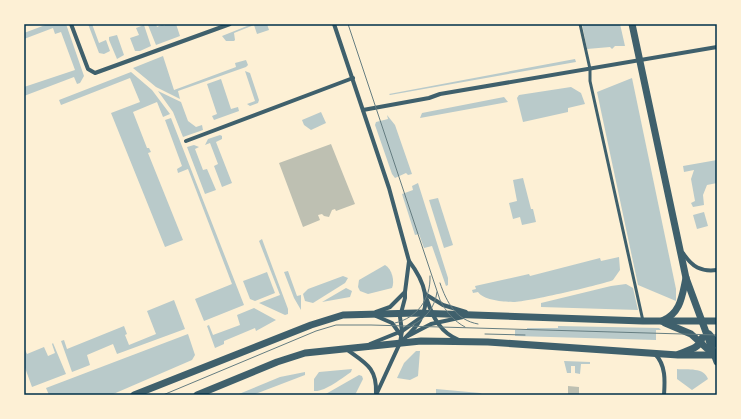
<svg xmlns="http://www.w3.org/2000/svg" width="741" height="419" viewBox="0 0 741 419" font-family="Karla,sans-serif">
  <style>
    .green { fill: #b9caca }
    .building { fill: #bec0b2 }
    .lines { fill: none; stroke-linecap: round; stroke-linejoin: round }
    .service { stroke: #3f606c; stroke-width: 3 }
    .minor { stroke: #3f606c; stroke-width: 4 }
    .tertiary { stroke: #3f606c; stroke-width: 7 }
    .tram { stroke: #657d81; stroke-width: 1 }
    .neatline { fill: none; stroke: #003049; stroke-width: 1.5 }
  </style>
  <rect width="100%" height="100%" fill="#fdf0d5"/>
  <g class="green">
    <polygon points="48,24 66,24 84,76 80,83 77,84 74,77 24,96 24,87 75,70 61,32 55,34 53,28 24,39 24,33"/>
    <polygon points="88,24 92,24 99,43 106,40 110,51 104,54 99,53"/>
    <polygon points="156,24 157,27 163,24 164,26 166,24 176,24 180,36 156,45 148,25"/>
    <polygon points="252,24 267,24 269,30 257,34 254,25 234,33 235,40 234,41 226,41 222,36"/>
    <polygon points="582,24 620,24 625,46 615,46 612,49 610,47 587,49"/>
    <polygon points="144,25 151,46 140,51 135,51 130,38 139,35 136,28"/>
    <polygon points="117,35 124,55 117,59 109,40 109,37"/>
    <polygon points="163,56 174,90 236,67 235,63 246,60 248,65 246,67 178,91 180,99 156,87 133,68"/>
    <polygon points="575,59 576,62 390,95 389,94"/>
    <polygon points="245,71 250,73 259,100 258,103 250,106 247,104 255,101"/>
    <polygon points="131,72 152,90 170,114 163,117 157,102 133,112 147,148 149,148 151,152 148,153 183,240 165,247 111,113 140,102 130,78 61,105 59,100"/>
    <polygon points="632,78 676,289 676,301 638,285 597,92"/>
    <polygon points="221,79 231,109 238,107 239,111 214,120 212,116 217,114 207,84"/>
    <polygon points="571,87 581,93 585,104 568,108 568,112 523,122 517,98 519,95"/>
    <polygon points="158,91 181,102 188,121 196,127 202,125 203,130 183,137 173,112"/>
    <polygon points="504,97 508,102 420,118 422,113"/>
    <polygon points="321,112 326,123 311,130 304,125 302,120"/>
    <polygon points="387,115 395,125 412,174 408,175 406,173 395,178 392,174 375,125 376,122 388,119"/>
    <polygon points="171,118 244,305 204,321 195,299 232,284 188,169 178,173 177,169 182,166 165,120"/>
    <polygon points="220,135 222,136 222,139 216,142 232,183 222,187 214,166 218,164 210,143 205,145 208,139"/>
    <polygon points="194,145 199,147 195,149 203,170 207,169 216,190 205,194 187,147"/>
    <polygon points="717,160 717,183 707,185 703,195 704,205 693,207 691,203 695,201 691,179 694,170 684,172 683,166"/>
    <polygon points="523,178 531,209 533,209 536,222 522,225 520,217 513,219 509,203 517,201 513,180"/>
    <polygon points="418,183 448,278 448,285 446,286 432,246 424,248 419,234 415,235 402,194 413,190 412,186"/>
    <polygon points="438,198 453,245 444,248 429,200"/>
    <polygon points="704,212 708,226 697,229 693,215"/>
    <polygon points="262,239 288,309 288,314 285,315 259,303 280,295 259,241"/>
    <path d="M619 257 620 270 613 280C605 284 522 303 513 302 504 302 483 300 478 292L473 293 472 290 476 289 475 286 529 274 530 276 600 258 601 261Z"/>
    <path d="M385 265C392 269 395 281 392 288L368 294 360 291 358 287 359 280Z"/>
    <polygon points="288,271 297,296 301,295 301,310 294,298 284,272"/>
    <polygon points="267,272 275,293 255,301 250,299 243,281"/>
    <polygon points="343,276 348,278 345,283 313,303 305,301 303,294 308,289"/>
    <polygon points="626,284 633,288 638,310 541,307 541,303 611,286"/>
    <polygon points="346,288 352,291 350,297 322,302"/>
    <polygon points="174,300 185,329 117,354 113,344 87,355 90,365 72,372 61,341 64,340 67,349 124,326 127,334 125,335 129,345 156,334 147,311"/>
    <polygon points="254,308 276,320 256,331 255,328 224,341 224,344 215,348 207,326 209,325 213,335 240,325 237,315"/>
    <polygon points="558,326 659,328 661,330 656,330 656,340 515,336 515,330 527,330 527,328 558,328"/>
    <polygon points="188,334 195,355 192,360 111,395 49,395 46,388"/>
    <polygon points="53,343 66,374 32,387 24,365 24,348 27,354 44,347 48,356 55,353 52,344"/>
    <polygon points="416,351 420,351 418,376 410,380 397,378 404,363"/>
    <polygon points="564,361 590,362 590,364 581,364 580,374 575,373 575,366 571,366 571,373 567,373"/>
    <path d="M352 369 351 372C342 378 325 392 314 391V379L319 372Z"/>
    <path d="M677 369C688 370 704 367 708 379L692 390 677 379Z"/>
    <polygon points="305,372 305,375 253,395 239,394 280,377"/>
    <polygon points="359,375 362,376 363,379 355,395 324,395"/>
    <polygon points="436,389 480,393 484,395 436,395"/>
  </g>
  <g class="building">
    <polygon points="331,144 355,204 336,211 335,209 332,210 329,217 324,216 322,214 318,215 320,220 303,227 279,163"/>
    <polygon points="568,386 579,387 579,395 568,395"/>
  </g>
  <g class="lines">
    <polyline class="service" points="580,24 590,69 590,81 643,321"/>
    <g class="minor">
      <polyline points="71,24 88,69 95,73 230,24"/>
      <polyline points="334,24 389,188 409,261 405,292 390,307 376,312"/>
      <polyline points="363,110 429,98 440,94 717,47"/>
      <polyline points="186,141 353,78"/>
      <path d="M683 253C692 267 701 272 717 270"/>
      <polyline points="425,294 443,305 466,312"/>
      <path d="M427 300C433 318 441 333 459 340"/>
      <polyline points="376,316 392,323 400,334"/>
      <polyline points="408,336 431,324 463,317"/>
      <path d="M402 341C408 335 416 328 420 320 432 300 422 278 409 261"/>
      <polyline points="370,344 402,331 419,319"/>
      <path d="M346 349C365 363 377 367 376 393"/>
      <path d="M655 354C666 365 665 381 664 395"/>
      <polyline points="376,395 400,343 402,331 400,317 405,298 405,292"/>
    </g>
    <g class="tertiary">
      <polyline points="632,24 686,278 717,362"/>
      <path d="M662 321C681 313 682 296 686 278"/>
      <polyline points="665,323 691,334 713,354"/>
      <polyline points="709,334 717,344"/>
      <path d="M679 354C689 350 700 348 702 338"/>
      <polyline points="134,395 311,325 343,315 416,313 643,321 717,321"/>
      <polyline points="197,395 277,362 305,353 421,341 488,342 678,355 717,355"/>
    </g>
    <g class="tram">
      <path d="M348 24 440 300C446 312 454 321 465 327"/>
      <path d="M440 283C447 303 456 320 478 324"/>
      <path d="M395 323C417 318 431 299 430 276"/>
      <path d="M412 325C426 319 435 307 437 292"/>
      <polyline points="485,334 525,335"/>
      <polyline points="163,395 316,331 336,325 371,325 717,335"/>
    </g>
  </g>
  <rect width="741" height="419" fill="none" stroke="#fdf0d5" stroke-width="50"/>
  <rect x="25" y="25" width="691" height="369" class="neatline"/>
</svg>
